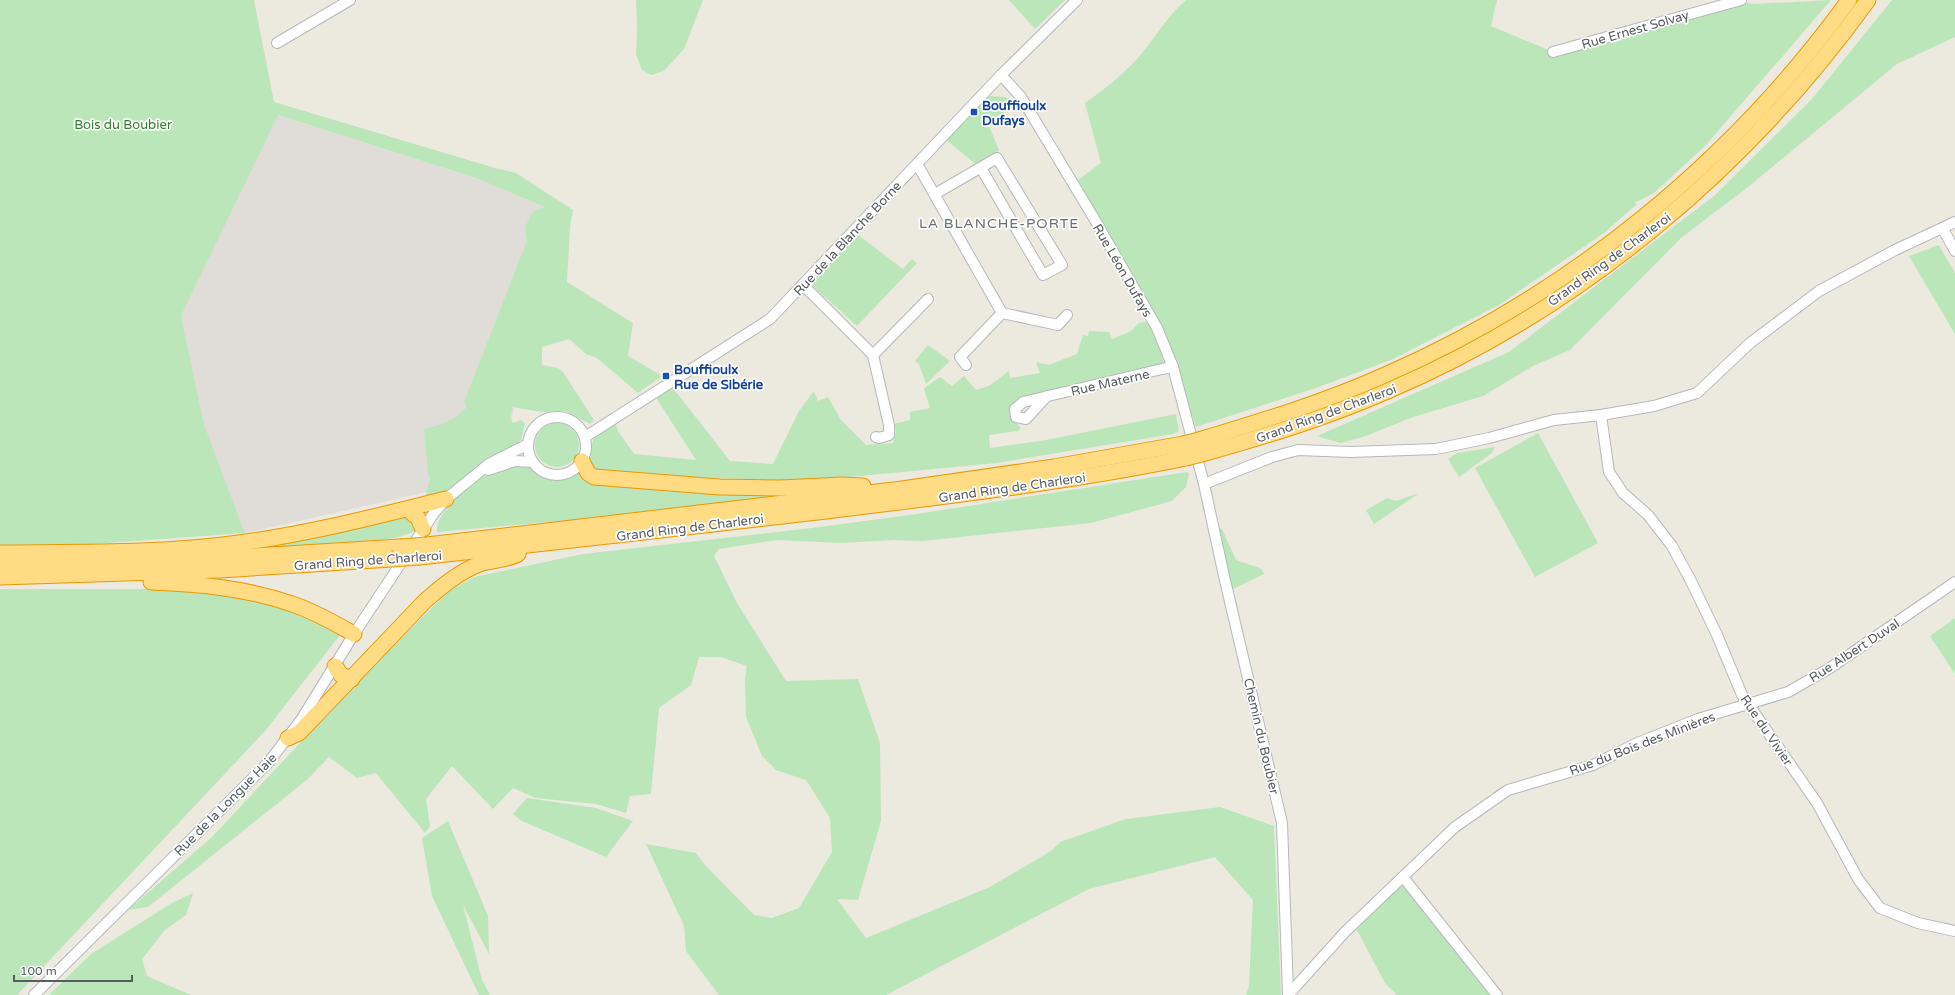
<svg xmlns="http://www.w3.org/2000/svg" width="1955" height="995" viewBox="0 0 1955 995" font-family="'Varela Round',sans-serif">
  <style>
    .industrial { fill: #e0dcd7 }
    .green { fill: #bbe6b9 }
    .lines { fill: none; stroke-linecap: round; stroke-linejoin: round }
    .minor-casing { stroke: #b5b8bd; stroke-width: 12 }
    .highway-casing { stroke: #eb9800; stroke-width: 17 }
    .minor { stroke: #fff; stroke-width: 10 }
    .highway { stroke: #ffdb83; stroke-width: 15 }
    .highway-bridge-casing { stroke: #eb9800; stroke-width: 17; stroke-linecap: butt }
    .highway-bridge { stroke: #ffdb83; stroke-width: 15 }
    .transit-dot { fill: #1a4fb4; stroke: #fff; stroke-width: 1.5 }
    .labels { text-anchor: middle; stroke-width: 3.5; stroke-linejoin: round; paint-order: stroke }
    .street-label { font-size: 13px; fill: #585d61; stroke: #fff }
    .transit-label { font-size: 13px; font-weight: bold; fill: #164399; stroke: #fff; text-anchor: start }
    .park-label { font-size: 13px; fill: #2e822f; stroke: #fff }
    .neighbourhood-label { font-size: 14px; letter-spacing: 1px; fill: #696f73; stroke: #fff }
  </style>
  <rect width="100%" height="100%" fill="#ece9df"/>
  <polygon class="industrial" points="277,115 476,178 552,210 526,355 507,438 436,490 245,533 204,424 181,316"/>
  <g class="green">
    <path d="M0 0H254L274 102 495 168 516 173 573 210 570 227 567 282 633 323 628 356 662 376 638 393 597 358 586 354 569 339 542 347V365L557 368 563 372 594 420 590 424 566 411 542 412 512 407 510 418 513 423 521 420 525 423 521 440 440 495 433 498 426 495 430 479 428 471 424 429C442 425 454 421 467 407L464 402 527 241 525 227 533 212 545 207 476 178 278 115 181 316 204 424 245 533 37 548 0 549Z"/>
    <polygon points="636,0 703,0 684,49 664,71 651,75 642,70 636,54 637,30"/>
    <polygon points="1009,0 1065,0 1035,29"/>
    <path d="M1186 0H1497L1491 26 1553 52 1737 1 1753 4 1831 0 1705 146 1654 193 1634 203 1637 204 1604 233 1499 305 1393 359 1316 388 1196 427 1162 325 1078 180 1101 163 1085 103C1104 90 1121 76 1137 59 1154 40 1166 17 1186 0Z"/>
    <polygon points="1892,0 1955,0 1955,37 1897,64 1748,187 1681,238 1570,350 1535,365 1483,396 1413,417 1363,437 1340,443 1317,436 1509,352 1714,196 1812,99"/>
    <polygon points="989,96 1004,97 1017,101 989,126 999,150 977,165 945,139"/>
    <polygon points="857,234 903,269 912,259 917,263 857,326 813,286 814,282"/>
    <polygon points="1939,245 1955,273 1955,334 1909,256"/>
    <polygon points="1145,322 1153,327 1164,363 1022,399 1013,417 1021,429 1017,431 989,435 990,448 1046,440 1176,414 1179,431 1173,434 997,463 807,481 716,478 593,471 588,459 594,437 614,420 618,431 634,454 696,460 655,396 673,388 730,461 773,464 799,411 814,391 818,401 828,397 841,420 866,445 893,443 896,431 894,424 910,420 910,412 930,408 924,388 940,377 952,386 964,376 976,390 989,386 1009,371 1010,378 1040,373 1036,362 1049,365 1077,354 1083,335 1088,336 1089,331 1109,332 1112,339 1131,331 1139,323"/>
    <polygon points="928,345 950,361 926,384 919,364 915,361"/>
    <circle cx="557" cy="445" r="22"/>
    <polygon points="1538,433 1598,543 1535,577 1475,468"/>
    <polygon points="1495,447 1492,453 1459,477 1448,459 1457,453"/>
    <path d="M524 463C543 480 556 483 580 471L770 492 768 497 560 521 437 532C436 507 478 477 500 469 508 466 516 465 524 463Z"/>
    <polygon points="1187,472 1189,474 1186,487 1172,501 1091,523 923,541 894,540 840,543 777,540 719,549 714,556 737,603 786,681 858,679 880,743 881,821 858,900 837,899 866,938 990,887 1051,851 1060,842 1126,819 1220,807 1274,826 1281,995 1246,995 1249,986 1253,900 1215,857 1089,889 886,995 719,995 686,951 684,926 646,844 696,853 705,865 754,915 772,918 799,908 832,852 830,818 806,780 776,770 762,756 746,717 745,679 747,666 721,657 699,657 691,685 659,708 651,794 630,796 626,813 596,804 536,798 513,788 493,809 452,766 426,799 430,826 425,833 376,773 357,778 329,757 308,779 148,907 128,910 212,837 358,681 450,590 474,577 583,554 812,528 917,514"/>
    <polygon points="1416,494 1418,494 1374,524 1366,510 1387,498 1396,501"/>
    <path d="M404 514 415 525V531C398 540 368 541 349 542 312 545 276 549 239 547Z"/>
    <polygon points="1217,529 1222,529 1236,560 1262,569 1264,574 1231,590"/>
    <polygon points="0,589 163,589 249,599 304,610 340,635 265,731 17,995 0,995"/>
    <polygon points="1955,618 1955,674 1930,636"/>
    <polygon points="527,798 596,808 633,821 606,857 522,821 513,814"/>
    <polygon points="448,821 488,916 489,954 463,905 482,980 490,995 479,995 432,896 422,838"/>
    <polygon points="1402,886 1407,887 1494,995 1397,995 1385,983 1356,928 1397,888"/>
    <polygon points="193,893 186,915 165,930 142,959 147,976 191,995 49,995 91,954 172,903"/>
  </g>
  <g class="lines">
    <defs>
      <g id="minor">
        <polyline points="277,43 350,0"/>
        <polyline points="1553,52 1741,0"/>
        <polyline points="1001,75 1021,97 1092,215 1157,328 1173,367 1204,484 1224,576 1282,823 1288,993"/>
        <polyline points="917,164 1002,313 1058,325 1067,315"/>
        <polyline points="935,194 997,158 1062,265 1043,275 981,168"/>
        <polyline points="1943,229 1955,251"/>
        <polyline points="803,285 873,355 889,425 889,435 879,438 876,437"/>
        <polyline points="873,355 928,299"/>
        <polyline points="966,365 960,357 1002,313"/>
        <polyline points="1047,396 1026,419 1016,417 1015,409 1023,402 1162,369 1173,367"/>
        <polyline points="1601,415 1609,472 1623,493 1648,515 1672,546 1691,581 1717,635 1742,695 1817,803 1858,879 1880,908 1918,923 1955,931"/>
        <circle cx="557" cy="446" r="29"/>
        <polyline points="585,437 770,319 1001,75 1077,0"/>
        <polyline points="488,470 515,461 533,462"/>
        <polyline points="1204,484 1272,457 1298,450 1351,452 1436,449 1489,438 1554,420 1601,415 1654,406 1697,393 1750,343 1819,291 1895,250 1955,222"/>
        <polyline points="1403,877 1497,995"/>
        <polyline points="34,995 268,763 301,720 354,634 434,513 446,499 489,464 528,444"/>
        <polyline points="1288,995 1345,932 1455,827 1508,790 1593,765 1635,744 1698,719 1788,692 1830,668 1955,582"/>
      </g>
      <g id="highway">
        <path d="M1199 440C1262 421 1325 402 1385 375 1569 295 1732 162 1849 0"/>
        <path d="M1202 454C1266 436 1329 417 1390 390 1581 308 1747 168 1868 0"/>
        <polyline points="582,461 588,473 594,477 720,487 780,488 842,485 863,486"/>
        <polyline points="407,509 418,518 423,529"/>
        <polyline points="427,545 902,489 1054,467 1183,444"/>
        <path d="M0 553C79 552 160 554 239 543 309 534 377 516 446 499"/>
        <path d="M420 557C552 543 685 527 817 512 941 497 1064 483 1186 458"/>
        <polyline points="0,564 220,558 400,547"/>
        <polyline points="0,577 220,570 392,559"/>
        <path d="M151 582C199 584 246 588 292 604 314 611 334 623 354 634"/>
        <polyline points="335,666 341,675 352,679"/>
        <path d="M288 738 299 733 425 601C442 586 460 571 482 563 493 560 507 560 518 554"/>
      </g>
    </defs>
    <use href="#minor" class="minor-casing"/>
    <use href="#highway" class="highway-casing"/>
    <use href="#minor" class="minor"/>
    <use href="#highway" class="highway"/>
    <defs>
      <g id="highway-bridge">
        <polyline points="1183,444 1199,440"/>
        <polyline points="1186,458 1202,454"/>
        <polyline points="400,547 427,545"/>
        <polyline points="392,559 420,557"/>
      </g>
    </defs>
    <use href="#highway-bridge" class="highway-bridge-casing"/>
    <use href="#highway-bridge" class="highway-bridge"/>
  </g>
  <g class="transit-dot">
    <rect x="970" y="108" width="8" height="8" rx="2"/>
    <rect x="662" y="372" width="8" height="8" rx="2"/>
  </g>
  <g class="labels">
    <g class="street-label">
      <text transform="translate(1635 29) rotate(-16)" y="5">Rue Ernest Solvay</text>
      <text transform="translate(847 238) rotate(-47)" y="5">Rue de la Blanche Borne</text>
      <text transform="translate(1609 259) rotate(-36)" y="5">Grand Ring de Charleroi</text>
      <text transform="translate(1123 270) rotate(60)" y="5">Rue Léon Dufays</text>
      <text transform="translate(1110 382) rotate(-13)" y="5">Rue Materne</text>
      <text transform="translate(1326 413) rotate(-20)" y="5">Grand Ring de Charleroi</text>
      <text transform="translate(1012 487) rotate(-8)" y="5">Grand Ring de Charleroi</text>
      <text transform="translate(690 527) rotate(-7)" y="5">Grand Ring de Charleroi</text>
      <text transform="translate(368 560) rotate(-4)" y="5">Grand Ring de Charleroi</text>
      <text transform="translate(1854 650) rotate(-33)" y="5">Rue Albert Duval</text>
      <text transform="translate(1767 730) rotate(56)" y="5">Rue du Vivier</text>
      <text transform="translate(1262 736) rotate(77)" y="5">Chemin du Boubier</text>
      <text transform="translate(1642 743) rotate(-21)" y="5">Rue du Bois des Minières</text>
      <text transform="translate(225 804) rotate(-45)" y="5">Rue de la Longue Haie</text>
    </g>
    <g class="transit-label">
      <text x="982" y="110">Bouffioulx<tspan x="982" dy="15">Dufays</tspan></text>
      <text x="674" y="374">Bouffioulx<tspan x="674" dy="15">Rue de Sibérie</tspan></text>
    </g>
    <g class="park-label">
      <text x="123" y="129">Bois du Boubier</text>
    </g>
    <g class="neighbourhood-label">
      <text x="999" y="228">LA BLANCHE-PORTE</text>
    </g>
  </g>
  <path d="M14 975v6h118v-6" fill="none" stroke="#585d61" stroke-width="2"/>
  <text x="20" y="975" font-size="12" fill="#585d61" stroke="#ffffff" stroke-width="3" paint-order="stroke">100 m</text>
</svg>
